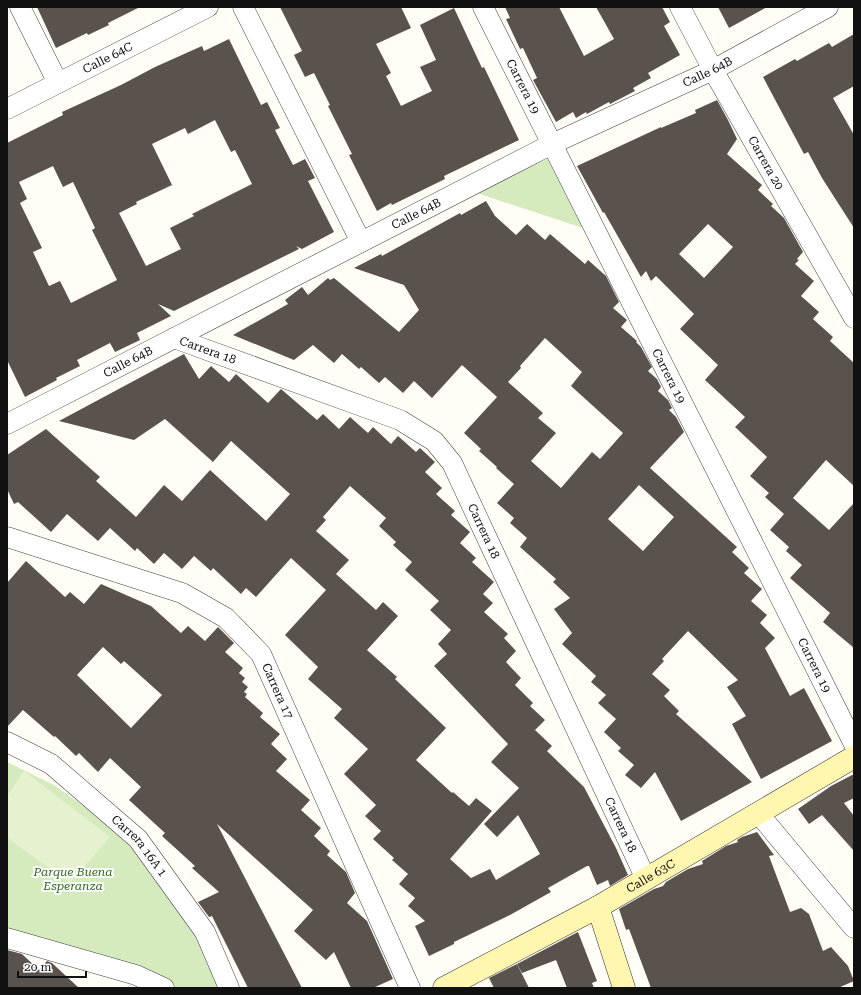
<svg xmlns="http://www.w3.org/2000/svg" width="861" height="995" viewBox="0 0 861 995" font-family="'Roboto Serif',serif">
  <style>
    .green { fill: #d5ebbd }
    .pitch { fill: #e6f2cf }
    .building { fill: #5a524d; fill-rule: evenodd }
    .lines { fill: none; stroke-linecap: round; stroke-linejoin: round }
    .street-casing { stroke: #444; stroke-width: 21 }
    .secondary-casing { stroke: #333; stroke-width: 23 }
    .street { stroke: #fff; stroke-width: 20 }
    .secondary { stroke: #fff6b0; stroke-width: 22 }
    .labels { text-anchor: middle; stroke-width: 4; stroke-linejoin: round; paint-order: stroke }
    .street-label { font-size: 12px; fill: #111; stroke: #fff }
    .park-label { font-size: 12px; font-style: italic; fill: #2f6b1f; stroke: #fff }
  </style>
  <rect width="100%" height="100%" fill="#fffdf5"/>
  <g class="green">
    <polygon points="552,157 586,229 471,191"/>
    <polygon points="7,762 54,785 121,833 182,903 219,988 174,988 7,929"/>
  </g>
  <polygon class="pitch" points="24,771 110,837 70,883 7,838 7,796"/>
  <g class="building">
    <polygon points="37,7 140,7 108,23 109,25 88,35 87,33 56,48"/>
    <polygon points="280,7 401,7 411,28 376,44 391,73 386,76 401,106 432,91 420,67 436,60 420,25 454,8 482,68 484,67 519,140 444,176 445,179 392,205 391,203 377,211 349,155 352,154 328,106 330,105 314,73 305,77 294,55 302,51"/>
    <polygon points="505,7 559,7 584,56 614,39 596,7 662,7 670,22 664,26 680,55 648,73 651,78 633,88 635,91 610,104 609,102 587,114 586,112 576,118 573,112 556,122 533,80 537,78 523,48 520,49 506,19 510,18"/>
    <polygon points="718,7 767,7 729,28"/>
    <polygon points="854,34 854,86 833,98 854,135 854,228 822,178 808,152 804,154 763,77 795,59 797,61 829,43 832,47"/>
    <path d="M229 39 261 105 267 102 280 128 275 130 293 165 305 159 315 178 308 181 334 232 302 249 296 246 299 249 174 311 158 304 171 316 137 333 140 340 115 352 110 343 77 360 80 366 56 378 57 380 25 397 7 360V143L63 115 62 112 121 85 155 67 202 46 204 51ZM215 120 231 152 235 150 252 184 192 214 194 216 170 228 181 249 146 266 119 213 137 204 136 202 172 185 152 144 185 128 188 134ZM53 166 63 187 73 182 95 228 92 230 117 280 71 303 60 281 49 286 33 252 42 248 20 203 27 199 19 182Z"/>
    <path d="M717 100 728 120 737 139 727 154 762 185 758 190 773 204 771 206 784 218 803 252 797 259 799 260 795 264 814 281 801 296 819 312 813 319 833 337 830 341 854 363V486L826 460 793 498 829 530 854 503V648L823 622 830 613 790 578 802 565 786 551 789 547 770 530 784 514 765 497 769 493 750 476 767 457 735 427 745 417 705 380 718 365 680 329 694 314 656 276 651 281 646 271 641 277 604 212 603 213 577 166 661 127V128L696 113 695 110ZM708 224 733 247 704 278 679 254Z"/>
    <path d="M486 201 495 216 516 235 527 224 545 240 550 234 585 264 588 260 606 276 619 302 613 308 627 320 621 327 637 341 636 342 641 347 652 367 648 371 657 379 661 387 658 391 668 400 672 408 669 410 676 417 684 432 650 468 737 547 732 552 749 568 744 573 762 589 751 601 767 615 760 623 775 638 765 648 790 696 804 688 832 741 761 779 732 724 746 716 727 687 738 680 688 631 662 659 664 661 652 674 670 690 664 696 679 711 676 714 752 782 681 821 655 772 641 788 625 775 634 765 618 751 621 748 604 732 616 719 598 703 606 695 591 682 596 676 562 644 572 633 554 609 570 598 553 582 556 579 520 547 527 538 510 523 514 518 497 503 514 484 496 468 497 467 479 451 481 449 464 433 497 397 462 365 432 398 414 381 403 393 385 377 379 383 361 367 359 369 342 354 334 363 313 345 294 360 233 335 288 304 285 300 302 287 308 295 328 278 330 280 334 278 399 332 419 310 404 285 354 268 381 254 382 256 460 213 461 215ZM545 338 582 372 571 386 623 433 600 459 592 452 561 488 531 461 556 433 538 418 543 413 508 382 521 368 520 366ZM639 485 674 517 643 551 608 519Z"/>
    <path d="M184 354 199 379 211 366 229 382 236 374 268 403 281 389 317 420 323 414 339 429 350 417 368 433 373 427 391 444 398 436 416 452 420 448 435 462 425 472 442 488 436 494 455 511 451 515 470 532 460 543 476 558 472 562 494 582 483 594 493 603 484 612 508 634 504 638 516 651 506 662 521 678 515 685 533 703 530 706 545 720 535 730 552 746 547 751 584 787 616 848 628 875 610 886 608 880 597 885 589 866H587L548 888 551 892 510 915 454 942V944L429 956 415 926 425 921 408 906 415 898 399 884 408 874 392 860 394 858 373 839 381 831 365 816 376 805 344 774 368 749 334 718 342 709 308 679 318 667 285 635 326 590 291 558 256 597 246 588 241 594 213 568 211 571 194 556 182 569 164 553 154 564 137 548 135 551 110 528 98 541 67 514 51 532 18 502 14 504 7 489V455L46 429 100 477 96 481 136 517 164 485 182 501 210 470 266 521 290 494 231 441 213 462 165 419 134 440 59 421ZM350 486 386 518 379 526 396 542 393 545 412 562 405 570 439 601 430 610 451 630 438 644 447 654 434 666 508 744 491 762 519 788 484 824 497 837 518 815 540 854 496 880 490 869 471 878 450 859 492 811 476 798 469 806 453 792 452 793 416 760 446 728 395 679 397 677 367 650 398 616 383 602 376 610 336 574 349 560 316 531 326 520 323 517Z"/>
    <path d="M26 561 65 597 70 592 84 604 101 584 151 606 181 633 188 626 205 641 218 627 234 643 225 652 243 668 239 673 245 678 242 682 248 687 244 692 247 694 245 697 263 713 260 717 280 734 271 744 287 759 276 771 310 800 301 810 321 828 314 836 330 851 327 855 346 872 355 893 347 903 367 921 393 979 373 988H351L334 952 326 960 294 931 313 910 217 824 302 988H248L212 916 209 917 198 902 219 892 192 868 195 866 162 836 165 833 129 800 141 787 110 758 98 772 79 753 76 756 55 736 54 737 23 710 7 727V583ZM103 647 121 664 124 661 162 695 131 728 77 675Z"/>
    <polygon points="854,774 854,798 844,803 854,816 854,851 822,815 809,824 798,809 831,786"/>
    <polygon points="757,832 774,855 769,856 790,912 801,908 809,914 823,951 831,947 848,966 854,981 838,988 651,988 629,929 626,930 619,909 654,889 663,886 666,882 688,869 703,864 702,861 726,846 738,842 737,840 742,837"/>
    <polygon points="578,932 597,981 592,983 594,988 567,988 556,960 522,973 517,964"/>
    <polygon points="7,950 22,954 39,970 47,961 52,963 79,988 7,988"/>
    <polygon points="517,964 529,988 494,988 489,978"/>
  </g>
  <g class="lines">
    <defs>
      <g id="street">
        <polyline points="20,7 58,83"/>
        <polyline points="243,7 361,242"/>
        <path id="s1" d="M483 7 854 744"/>
        <path id="s2" d="M680 7 713 70 854 318"/>
        <path id="s3" d="M7 109 208 7"/>
        <path id="s4" d="M174 338 400 420 434 441 452 463 646 879"/>
        <path id="s5" d="M7 424 552 144 713 70 828 7"/>
        <path id="s6" d="M7 537 182 593 226 618 261 654 410 988"/>
        <path id="s7" d="M7 742 51 764 138 839 205 932 229 988"/>
        <polyline points="758,813 854,928"/>
        <polyline points="7,938 136,975 164,988"/>
      </g>
      <g id="secondary">
        <polyline points="598,907 624,988"/>
        <path id="s8" d="M444 988 598 907 854 757"/>
      </g>
    </defs>
    <use href="#street" class="street-casing"/>
    <use href="#secondary" class="secondary-casing"/>
    <use href="#street" class="street"/>
    <use href="#secondary" class="secondary"/>
  </g>
  <g class="labels">
    <g class="street-label">
      <text dy="4" stroke="none"><textPath href="#s3" startOffset="113">Calle 64C</textPath></text>
      <text dy="4" stroke="none"><textPath href="#s5" startOffset="784">Calle 64B</textPath></text>
      <text dy="4" stroke="none"><textPath href="#s1" startOffset="89">Carrera 19</textPath></text>
      <text dy="4" stroke="none"><textPath href="#s2" startOffset="178">Carrera 20</textPath></text>
      <text dy="4" stroke="none"><textPath href="#s5" startOffset="460">Calle 64B</textPath></text>
      <text dy="4" stroke="none"><textPath href="#s4" startOffset="36">Carrera 18</textPath></text>
      <text dy="4" stroke="none"><textPath href="#s5" startOffset="136">Calle 64B</textPath></text>
      <text dy="4" stroke="none"><textPath href="#s1" startOffset="413">Carrera 19</textPath></text>
      <text dy="4" stroke="none"><textPath href="#s4" startOffset="384">Carrera 18</textPath></text>
      <text dy="4" stroke="none"><textPath href="#s1" startOffset="737">Carrera 19</textPath></text>
      <text dy="4" stroke="none"><textPath href="#s6" startOffset="325">Carrera 17</textPath></text>
      <text dy="4" stroke="none"><textPath href="#s4" startOffset="708">Carrera 18</textPath></text>
      <text dy="4" stroke="none"><textPath href="#s7" startOffset="170">Carrera 16A 1</textPath></text>
      <text dy="4" stroke="none"><textPath href="#s8" startOffset="235">Calle 63C</textPath></text>
    </g>
    <g class="park-label">
      <text x="73" y="876">Parque Buena<tspan x="73" dy="14">Esperanza</tspan></text>
    </g>
  </g>
  <rect width="861" height="995" fill="none" stroke="#111111" stroke-width="16"/>
  <path d="M18 971v6h68v-6" fill="none" stroke="#111111" stroke-width="2"/>
  <text x="24" y="971" font-size="12" fill="#111111" stroke="#ffffff" stroke-width="3" paint-order="stroke">20 m</text>
</svg>
